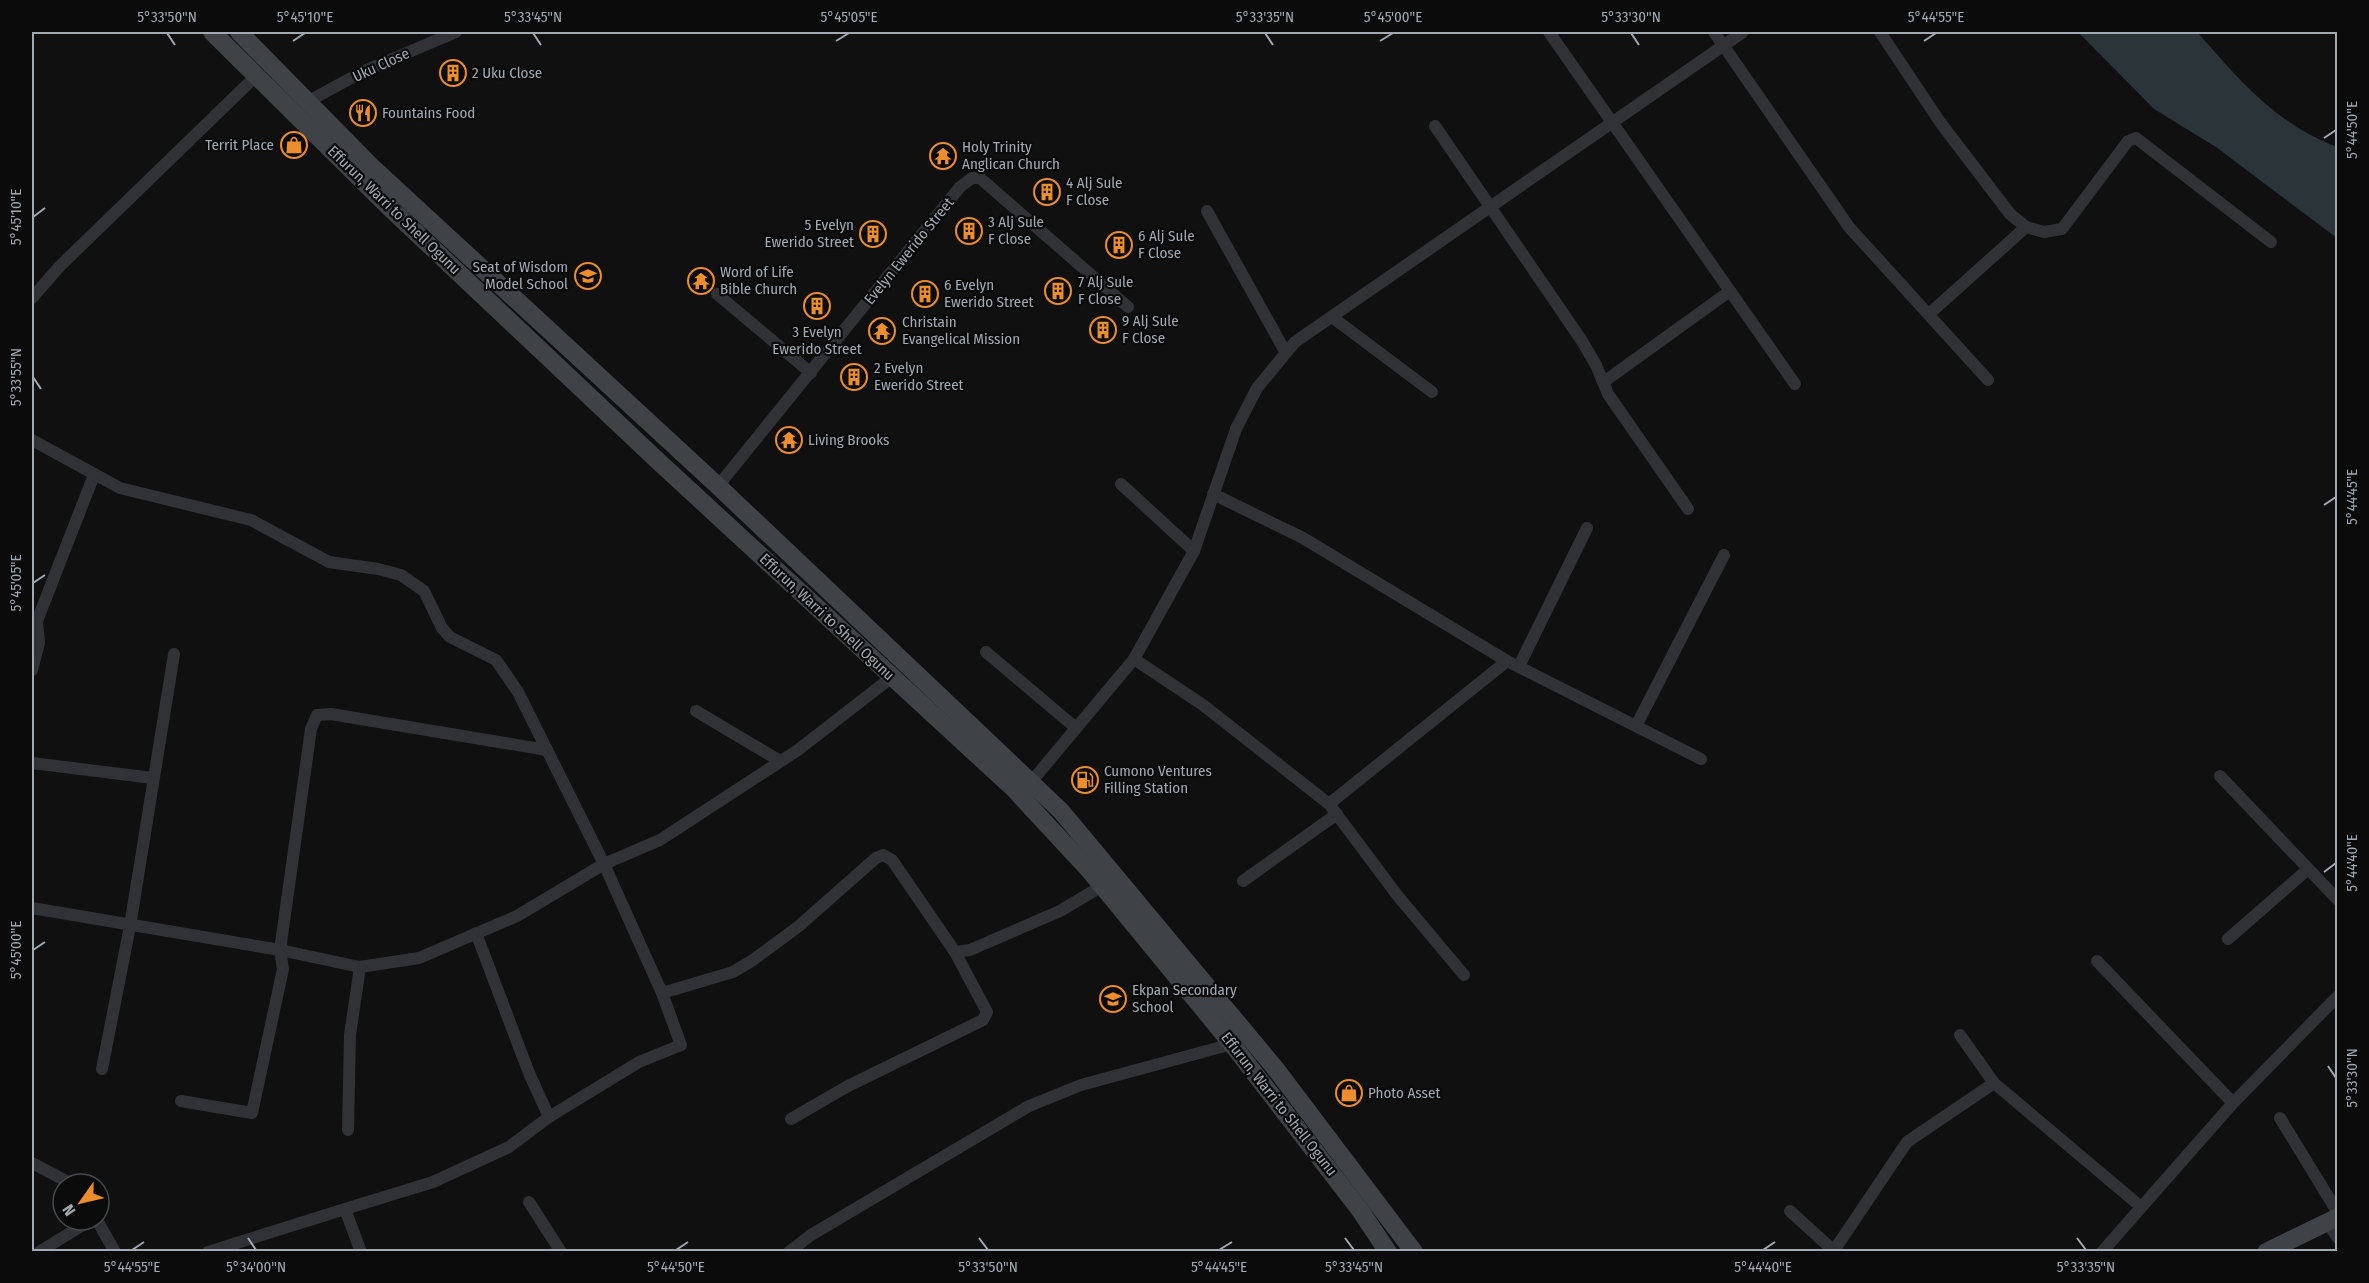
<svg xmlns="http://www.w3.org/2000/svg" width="2369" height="1283" viewBox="0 0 2369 1283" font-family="'Fira Sans Condensed',sans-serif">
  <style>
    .water { fill: #2a3439 }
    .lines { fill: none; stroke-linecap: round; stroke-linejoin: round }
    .street { stroke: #313236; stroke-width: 12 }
    .secondary { stroke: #3f4246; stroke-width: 18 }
    .ticks { fill: none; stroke: #a1a9b2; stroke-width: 2 }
    .labels { text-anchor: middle; stroke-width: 4.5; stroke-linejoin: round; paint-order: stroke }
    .street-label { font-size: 15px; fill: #a1a9b2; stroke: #0b0b0c }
    .poi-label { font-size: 15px; fill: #a1a9b2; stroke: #0b0b0c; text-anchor: start }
    .neatline { fill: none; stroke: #a1a9b2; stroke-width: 2 }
    .ticks-label { font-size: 15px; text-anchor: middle; fill: #a1a9b2 }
  </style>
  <rect width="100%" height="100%" fill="#101011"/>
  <path class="water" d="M2078 32H2197C2241 81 2273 122 2337 147V238L2216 147 2154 109Z"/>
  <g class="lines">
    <g class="street">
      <polyline points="1549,32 1730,291 1605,381"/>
      <polyline points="1714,32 1849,227 1988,380"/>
      <polyline points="1880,32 1940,122 2010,214 2026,227 2044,232 2062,229 2128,141 2136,138 2271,242"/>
      <polyline points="307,102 364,71 456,32"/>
      <polyline points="1435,126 1582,341 1596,365 1608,394 1688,509"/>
      <polyline points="1207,211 1286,353"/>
      <polyline points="1730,291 1795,384"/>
      <polyline points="717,294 811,373"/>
      <polyline points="32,298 60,266 257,75"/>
      <polyline points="1929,314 2026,227"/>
      <polyline points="1332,317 1432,392"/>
      <polyline points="32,440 120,488 251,520 329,562 378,569 401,575 424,591 442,628 450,637 496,660 518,692 604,864 662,993 681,1045 639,1062 549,1117"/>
      <polyline points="1121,484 1194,551"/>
      <polyline points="718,486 960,187 972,178 980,178 1128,307"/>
      <polyline points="1213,494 1303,538 1507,661 1701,759"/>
      <polyline points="986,652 1076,728"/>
      <polyline points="1134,659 1203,705 1329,804 1397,895 1464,975"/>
      <polyline points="1519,666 1587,528"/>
      <polyline points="32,670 39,643 37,621 94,475"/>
      <polyline points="696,711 780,761"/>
      <polyline points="1636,726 1724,555"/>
      <polyline points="32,763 153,778"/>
      <polyline points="2220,776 2338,900"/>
      <polyline points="1032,781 1134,659 1194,551 1236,429 1257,388 1295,342 1743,32"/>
      <polyline points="1329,804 1507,661"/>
      <polyline points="1243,881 1337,814"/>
      <polyline points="32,908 280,950 360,967 419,958 517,916 604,864 660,840 798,750 892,677"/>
      <polyline points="2228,939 2307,870"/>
      <polyline points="2097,961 2233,1103"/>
      <polyline points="662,993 733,972 753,960 799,926 876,858 883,855 892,860 955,952"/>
      <polyline points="1960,1035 1994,1083 2140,1206"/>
      <polyline points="102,1069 130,926 174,654"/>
      <polyline points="181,1101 252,1113 283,969 280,950 311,729 317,715 331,714 547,750"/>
      <polyline points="2280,1118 2338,1213"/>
      <polyline points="791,1119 848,1086 983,1020 987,1012 955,952 970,950 1060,911 1102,886"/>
      <polyline points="348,1130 350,1035 360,967"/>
      <polyline points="32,1163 72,1184"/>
      <polyline points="529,1202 561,1252"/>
      <polyline points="99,1204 99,1214"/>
      <polyline points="1790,1211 1835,1252"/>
      <polyline points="97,1220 115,1252"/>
      <polyline points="2327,1222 2338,1238"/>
      <polyline points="1835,1249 1907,1142 1994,1083"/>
      <polyline points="39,1252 91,1220"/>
      <polyline points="208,1252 345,1209"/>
      <polyline points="361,1252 345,1209 433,1182 509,1147 549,1117 529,1073 476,933"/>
      <polyline points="789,1252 811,1235 1029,1106 1081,1085 1232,1044"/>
      <polyline points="2102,1252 2233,1103 2338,996"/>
    </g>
    <g class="secondary">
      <polyline points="212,32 392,210 658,461 1014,789 1090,871 1232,1044 1360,1210 1388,1252"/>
      <polyline points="239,32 371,166 718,486 1061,811 1275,1068 1414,1252"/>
      <polyline points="2266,1252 2338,1217"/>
    </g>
  </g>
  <path class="ticks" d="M167 33 175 45M533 33 541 45M1265 33 1273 45M1631 33 1639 45M293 41 305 33M836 41 849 33M1380 41 1393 33M1924 41 1936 33M2324 138 2336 130M33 217 45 208M33 377 41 389M2324 505 2336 497M33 583 45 575M2324 872 2336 863M33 950 45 942M2328 1066 2336 1078M248 1238 256 1250M979 1238 988 1250M1345 1238 1354 1250M2077 1238 2086 1250M132 1250 144 1242M676 1250 688 1242M1219 1250 1232 1242M1763 1250 1775 1242"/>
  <defs>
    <symbol id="building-ring" viewBox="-11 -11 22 22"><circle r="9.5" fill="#0b0b0c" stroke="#ed8e2c" stroke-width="1.5"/><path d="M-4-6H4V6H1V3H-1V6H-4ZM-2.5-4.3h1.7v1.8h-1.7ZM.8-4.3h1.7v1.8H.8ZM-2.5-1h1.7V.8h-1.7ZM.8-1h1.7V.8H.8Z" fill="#ed8e2c"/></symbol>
    <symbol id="restaurant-ring" viewBox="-11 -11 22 22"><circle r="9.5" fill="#0b0b0c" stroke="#ed8e2c" stroke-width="1.5"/><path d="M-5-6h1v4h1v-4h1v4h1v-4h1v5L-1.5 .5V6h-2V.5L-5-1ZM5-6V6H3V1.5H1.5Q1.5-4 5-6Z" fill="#ed8e2c"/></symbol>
    <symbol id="shop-ring" viewBox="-11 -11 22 22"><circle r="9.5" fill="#0b0b0c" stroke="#ed8e2c" stroke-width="1.5"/><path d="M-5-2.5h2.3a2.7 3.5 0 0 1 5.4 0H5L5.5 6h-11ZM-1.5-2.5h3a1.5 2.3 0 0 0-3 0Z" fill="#ed8e2c"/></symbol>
    <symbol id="temple-ring" viewBox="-11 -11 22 22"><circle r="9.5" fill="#0b0b0c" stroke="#ed8e2c" stroke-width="1.5"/><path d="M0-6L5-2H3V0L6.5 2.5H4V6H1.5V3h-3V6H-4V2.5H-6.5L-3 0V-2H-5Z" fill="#ed8e2c"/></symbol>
    <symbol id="school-ring" viewBox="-11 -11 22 22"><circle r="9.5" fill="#0b0b0c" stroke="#ed8e2c" stroke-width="1.5"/><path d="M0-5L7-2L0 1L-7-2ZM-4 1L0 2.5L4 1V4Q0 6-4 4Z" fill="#ed8e2c"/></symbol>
    <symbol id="fuel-ring" viewBox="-11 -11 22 22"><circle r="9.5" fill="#0b0b0c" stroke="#ed8e2c" stroke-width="1.5"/><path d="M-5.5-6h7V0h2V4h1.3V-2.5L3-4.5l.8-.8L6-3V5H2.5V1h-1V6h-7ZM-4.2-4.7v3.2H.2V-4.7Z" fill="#ed8e2c"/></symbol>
    <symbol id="university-ring" viewBox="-11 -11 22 22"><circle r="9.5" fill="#0b0b0c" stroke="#ed8e2c" stroke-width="1.5"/><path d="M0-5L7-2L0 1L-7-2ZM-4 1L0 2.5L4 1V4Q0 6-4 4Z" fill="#ed8e2c"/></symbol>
  </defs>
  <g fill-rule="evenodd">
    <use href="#building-ring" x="438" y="58" width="30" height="30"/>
    <use href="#restaurant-ring" x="348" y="98" width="30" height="30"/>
    <use href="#shop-ring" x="279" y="130" width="30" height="30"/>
    <use href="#temple-ring" x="928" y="141" width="30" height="30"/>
    <use href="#building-ring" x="1032" y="177" width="30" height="30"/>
    <use href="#building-ring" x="954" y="216" width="30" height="30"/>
    <use href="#building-ring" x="858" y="219" width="30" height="30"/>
    <use href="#building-ring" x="1104" y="230" width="30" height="30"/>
    <use href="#school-ring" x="573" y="261" width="30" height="30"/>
    <use href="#temple-ring" x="686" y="266" width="30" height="30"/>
    <use href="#building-ring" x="1043" y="276" width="30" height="30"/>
    <use href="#building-ring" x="910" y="279" width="30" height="30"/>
    <use href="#building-ring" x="802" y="291" width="30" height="30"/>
    <use href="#building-ring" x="1088" y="315" width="30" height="30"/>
    <use href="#temple-ring" x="867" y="316" width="30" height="30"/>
    <use href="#building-ring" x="839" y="362" width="30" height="30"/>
    <use href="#temple-ring" x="774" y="425" width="30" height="30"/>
    <use href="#fuel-ring" x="1070" y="765" width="30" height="30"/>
    <use href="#university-ring" x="1098" y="984" width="30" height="30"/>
    <use href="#shop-ring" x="1334" y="1078" width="30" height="30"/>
  </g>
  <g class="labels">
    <g class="street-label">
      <text transform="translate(381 65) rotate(-25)" y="5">Uku Close</text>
      <text transform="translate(394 210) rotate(44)" y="5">Effurun, Warri to Shell Ogunu</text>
      <text transform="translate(909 251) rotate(-51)" y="5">Evelyn Ewerido Street</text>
      <text transform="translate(827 617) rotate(43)" y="5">Effurun, Warri to Shell Ogunu</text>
      <text transform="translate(1279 1104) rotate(52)" y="5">Effurun, Warri to Shell Ogunu</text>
    </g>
    <g class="poi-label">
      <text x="472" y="78">2 Uku Close</text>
      <text x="382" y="118">Fountains Food</text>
      <text x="274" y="150" text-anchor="end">Territ Place</text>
      <text x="962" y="152">Holy Trinity<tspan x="962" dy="17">Anglican Church</tspan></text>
      <text x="1066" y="188">4 Alj Sule<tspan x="1066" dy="17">F Close</tspan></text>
      <text x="988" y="227">3 Alj Sule<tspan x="988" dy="17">F Close</tspan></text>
      <text x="854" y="230" text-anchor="end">5 Evelyn<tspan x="854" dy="17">Ewerido Street</tspan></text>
      <text x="1138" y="241">6 Alj Sule<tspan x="1138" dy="17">F Close</tspan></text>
      <text x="568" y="272" text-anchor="end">Seat of Wisdom<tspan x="568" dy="17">Model School</tspan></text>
      <text x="720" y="277">Word of Life<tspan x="720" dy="17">Bible Church</tspan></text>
      <text x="1078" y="287">7 Alj Sule<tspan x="1078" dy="17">F Close</tspan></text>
      <text x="944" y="290">6 Evelyn<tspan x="944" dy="17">Ewerido Street</tspan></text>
      <text x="1122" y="326">9 Alj Sule<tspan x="1122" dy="17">F Close</tspan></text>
      <text x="902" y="327">Christain<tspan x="902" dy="17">Evangelical Mission</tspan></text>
      <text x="817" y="337" text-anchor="middle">3 Evelyn<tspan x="817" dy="17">Ewerido Street</tspan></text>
      <text x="874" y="373">2 Evelyn<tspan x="874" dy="17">Ewerido Street</tspan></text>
      <text x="808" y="445">Living Brooks</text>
      <text x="1104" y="776">Cumono Ventures<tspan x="1104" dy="17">Filling Station</tspan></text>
      <text x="1132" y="995">Ekpan Secondary<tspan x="1132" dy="17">School</tspan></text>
      <text x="1368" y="1098">Photo Asset</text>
    </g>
  </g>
  <rect width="2369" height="1283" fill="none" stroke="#0b0b0c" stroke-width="66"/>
  <g transform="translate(81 1202) rotate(236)"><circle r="28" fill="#0b0b0c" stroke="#474a4e" stroke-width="1.5"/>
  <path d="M0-4.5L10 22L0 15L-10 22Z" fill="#ed8e2c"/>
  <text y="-9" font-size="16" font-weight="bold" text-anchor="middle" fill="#a1a9b2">N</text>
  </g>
  <rect x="33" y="33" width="2303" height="1217" class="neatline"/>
  <g class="ticks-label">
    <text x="167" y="22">5°33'50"N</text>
    <text x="305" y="22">5°45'10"E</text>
    <text x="533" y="22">5°33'45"N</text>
    <text x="849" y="22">5°45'05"E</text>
    <text x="1265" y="22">5°33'35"N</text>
    <text x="1393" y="22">5°45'00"E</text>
    <text x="1631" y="22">5°33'30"N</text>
    <text x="1936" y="22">5°44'55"E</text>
    <text transform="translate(2352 130) rotate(-90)" y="5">5°44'50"E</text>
    <text transform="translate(16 217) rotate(-90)" y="5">5°45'10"E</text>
    <text transform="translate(16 377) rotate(-90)" y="5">5°33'55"N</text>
    <text transform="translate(2352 497) rotate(-90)" y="5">5°44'45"E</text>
    <text transform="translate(16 583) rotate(-90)" y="5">5°45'05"E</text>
    <text transform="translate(2352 863) rotate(-90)" y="5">5°44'40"E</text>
    <text transform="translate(16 950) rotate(-90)" y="5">5°45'00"E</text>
    <text transform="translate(2352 1078) rotate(-90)" y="5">5°33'30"N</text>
    <text x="132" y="1272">5°44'55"E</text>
    <text x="256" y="1272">5°34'00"N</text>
    <text x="676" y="1272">5°44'50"E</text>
    <text x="988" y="1272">5°33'50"N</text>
    <text x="1219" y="1272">5°44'45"E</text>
    <text x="1354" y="1272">5°33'45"N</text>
    <text x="1763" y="1272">5°44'40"E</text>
    <text x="2086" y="1272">5°33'35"N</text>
  </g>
</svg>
